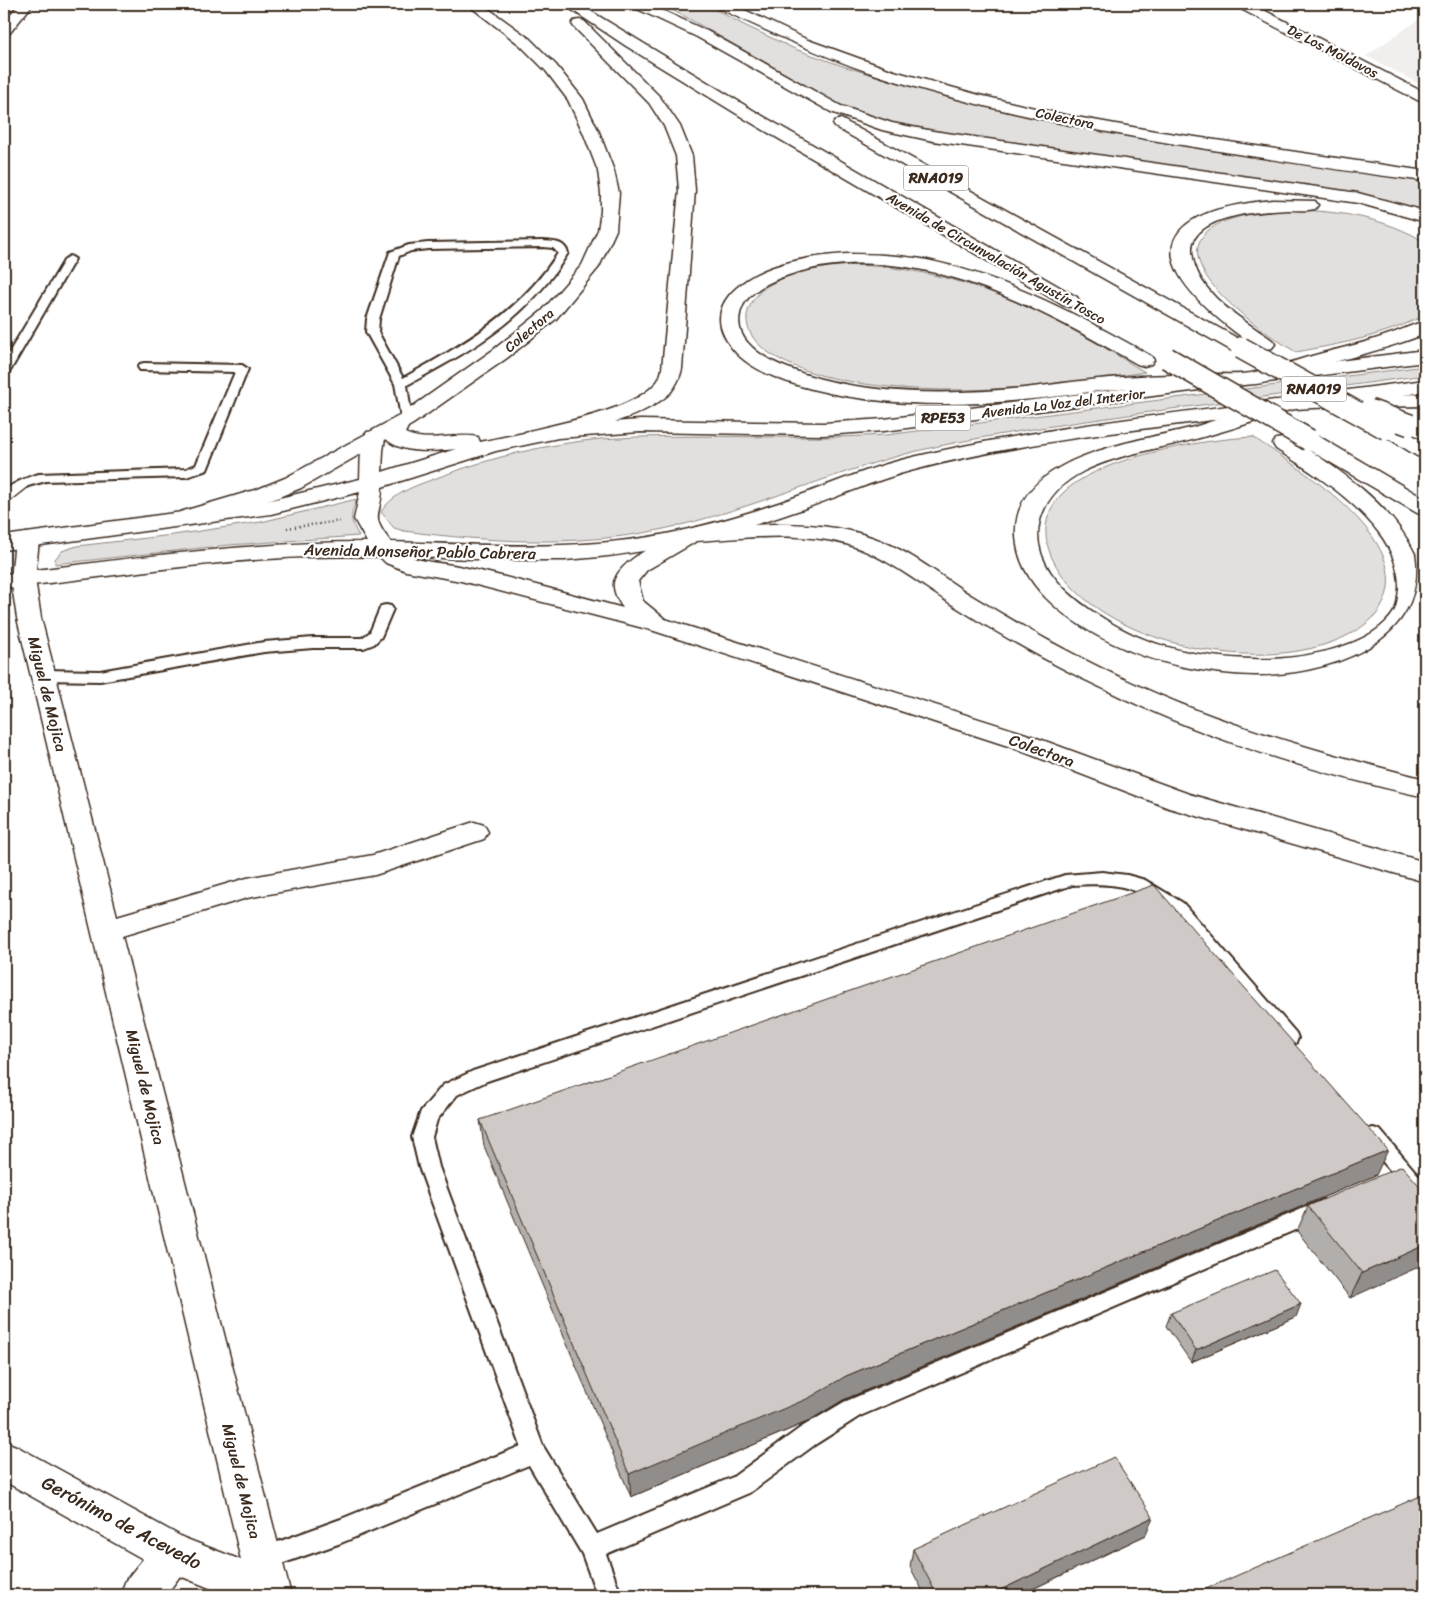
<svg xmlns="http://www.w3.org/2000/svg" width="1429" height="1599" viewBox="0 0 1429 1599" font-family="Sriracha,sans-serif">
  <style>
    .built { fill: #f1efee }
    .green { fill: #e2e0de; stroke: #8e857e }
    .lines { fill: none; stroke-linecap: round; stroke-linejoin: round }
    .lane-casing { stroke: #3b2a1e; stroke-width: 4 }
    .street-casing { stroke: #3b2a1e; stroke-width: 3 }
    .secondary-casing { stroke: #3b2a1e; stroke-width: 3 }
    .primary-casing { stroke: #3b2a1e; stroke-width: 3 }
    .highway-casing { stroke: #3b2a1e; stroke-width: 3 }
    .path { stroke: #3b2a1e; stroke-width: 2.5; stroke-dasharray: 1 3; stroke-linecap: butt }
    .lane { fill: #fff; fill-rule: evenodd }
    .street { fill: #fff; fill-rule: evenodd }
    .secondary { fill: #fff; fill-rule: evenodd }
    .primary { fill: #fff; fill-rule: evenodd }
    .highway { fill: #fff; fill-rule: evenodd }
    .highway-bridge-casing { stroke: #3b2a1e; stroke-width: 24; stroke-linecap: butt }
    .highway-bridge { stroke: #fff; stroke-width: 21 }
    .wall { fill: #b2aeab; stroke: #3b2a1e }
    .shaded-wall { fill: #918d8b; stroke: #3b2a1e }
    .building { fill: #cfcac7; stroke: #3b2a1e }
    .labels { text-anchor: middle; stroke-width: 4.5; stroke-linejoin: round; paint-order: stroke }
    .far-street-label { font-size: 14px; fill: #3b2a1e; stroke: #fff }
    .shield { fill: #fff; stroke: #766a62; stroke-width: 1 }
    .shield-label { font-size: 15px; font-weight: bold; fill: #3b2a1e }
    .street-label { font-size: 16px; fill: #3b2a1e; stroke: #fff }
    .near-street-label { font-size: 19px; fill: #3b2a1e; stroke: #fff }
  </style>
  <rect width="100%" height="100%" fill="#fff"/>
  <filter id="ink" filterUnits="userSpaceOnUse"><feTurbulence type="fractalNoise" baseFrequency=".02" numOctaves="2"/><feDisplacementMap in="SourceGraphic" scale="10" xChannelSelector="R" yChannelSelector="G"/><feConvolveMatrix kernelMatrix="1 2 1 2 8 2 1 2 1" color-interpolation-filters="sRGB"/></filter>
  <g filter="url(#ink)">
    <polygon class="built" points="1425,15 1425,87 1366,56"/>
    <g class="green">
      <polygon points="659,4 705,4 744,25 795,49 843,66 926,91 1056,122 1161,142 1425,182 1425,213 914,128 890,122 840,105 684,16"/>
      <path d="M1294 210C1339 211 1386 218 1425 242V315C1384 336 1341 344 1296 352 1210 300 1127 217 1294 210Z"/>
      <path d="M850 265C925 266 996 289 1062 324 1091 338 1117 356 1145 372 1045 388 923 401 824 376 797 369 743 350 747 315 749 303 759 291 769 285 794 271 822 267 850 265Z"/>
      <path d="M1425 366V375C1341 387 1256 398 1171 409 1094 420 1016 430 939 446 843 466 755 510 659 530 576 547 487 542 404 531L394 528 381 512C394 491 421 484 442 476 492 457 547 444 601 439 696 432 791 441 886 435Z"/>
      <path d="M1253 437C1299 469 1429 546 1376 615 1303 689 1096 652 1052 558 1042 536 1044 514 1060 496 1093 458 1203 439 1253 437Z"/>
      <path d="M357 499C350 516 349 519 359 536L229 545 55 564V559L62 551 77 546 173 535 261 522Z"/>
    </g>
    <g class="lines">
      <defs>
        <g id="lane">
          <path d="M543 241C554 242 564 241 568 253 526 321 474 348 407 385L412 420 406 424 402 423 395 384 366 332 367 319 390 252 409 245 428 243ZM543 247 553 248 558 253C520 313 464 344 403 378L378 332 379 319 399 256 411 251 428 249Z"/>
          <polygon points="70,256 75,259 10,371 4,374 4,361 65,259"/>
          <path d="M144 363 242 365 248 369 207 470 186 477 46 481 28 486 9 501 4 502V491C15 482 25 478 39 474L186 469 196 465 235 372 140 370 138 367 140 364Z"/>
          <polygon points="386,605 391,606 393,609 381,637 374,644 364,648 313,648 264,652 100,681 43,680 38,678 36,675 38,672 43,670 100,671 264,642 313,638 362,638 370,632 381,606"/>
          <path d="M1102 872 1127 875 1145 880 1183 903 1296 1033 1298 1038 1296 1043 1289 1045 1282 1043 1171 911C1135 886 1116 882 1072 885L487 1081 457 1095 437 1120 432 1137 439 1167 543 1446 597 1534 733 1477 800 1428 844 1402 1316 1203 1323 1200 1330 1203 1333 1209 1330 1215 860 1416 816 1444 749 1493 606 1554 621 1595H597L582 1554 529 1465 341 1543 261 1571 253 1567 249 1559 253 1551 341 1519 521 1446 419 1167 412 1137 421 1111 443 1085 473 1071 1065 875Z"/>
          <polygon points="1373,1128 1380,1130 1425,1183 1425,1206 1418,1203 1366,1142 1363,1136 1366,1130"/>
        </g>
        <g id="street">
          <polygon points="19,4 33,4 9,34 4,35 4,22"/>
          <polygon points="1235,4 1252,4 1425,93 1425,104 1237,7"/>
          <polygon points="27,533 35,535 39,540 35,579 41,618 117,916 247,878 373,855 474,822 484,825 488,832 484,839 375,875 247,898 122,936 291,1595 227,1595 180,1576 166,1595 120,1595 126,1580 143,1559 4,1481 4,1441 18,1447 184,1538 241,1560 17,618 11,579 15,540 19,535"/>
        </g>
        <g id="secondary">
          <polygon points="467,4 482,4 530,39 556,65 583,99 599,132 614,171 619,193 616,230 599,267 556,319 507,358 413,424 301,488 274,499 196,522 188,524 180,522 177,517 180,512 258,489 285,478 399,416 493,350 542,311 582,265 598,230 601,211 601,193 598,171 583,132 568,100 546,71 520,45"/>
          <path d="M714 4H732L808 40 894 71 979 95 1065 115 1155 131 1425 171V181C1357 173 1288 162 1219 151 1106 133 993 113 883 77 826 58 771 33 716 7Z"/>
          <path d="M687 530 695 532 698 537 695 542 647 570 638 581 643 601 665 619 1026 734 1189 794 1425 862V882L1169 808 1008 746 651 630 461 581 406 571 386 563 372 549 376 544C395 539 402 556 421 560 434 563 449 564 463 567 517 579 570 594 623 608 618 601 611 588 615 579 624 558 660 543 679 532Z"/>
        </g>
        <g id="primary">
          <polygon points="1425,350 1425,362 1268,382 1261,380 1258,376 1261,372 1268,370"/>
          <path d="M1223 376 1230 378 1233 382 1230 386 884 431 823 435 640 432 558 438 496 451 382 487C382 516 368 514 391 542 492 545 594 553 693 528 730 519 766 508 801 495 838 481 874 466 913 457 1032 429 1154 416 1275 400L1282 402 1285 406 1282 410 1275 412C1155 428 1032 439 914 470 875 480 838 497 800 510 723 537 646 555 565 560 478 561 391 554 304 557 203 561 104 578 4 588V574C124 559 245 542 367 542L354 519 360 492 271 514 4 550V536L271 500 360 479C361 464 359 445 367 432L375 431 384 434 391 421 398 419 405 421 409 425 405 433C427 444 455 432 478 437L480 442 558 426 640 420 823 423 884 419ZM385 438C401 455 435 451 456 449L382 472 383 451Z"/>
          <polygon points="1425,380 1425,392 1318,406 1311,404 1308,400 1311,396 1318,394"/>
        </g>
        <g id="highway">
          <polygon points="563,4 579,4 761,115 1077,297 1079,301 1077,305 1070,307 1063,305 750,122 626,46"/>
          <polygon points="631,4 649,4 707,31 841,106 892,123 933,131 1358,193 1425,211 1425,222 1358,203 933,141 882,130 831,112 697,37 633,7"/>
          <path d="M579 20 584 21 660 97 680 126 692 156 695 190 682 369C680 378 676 386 670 393 638 423 574 432 532 442L525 440 521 436 525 432C559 423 632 411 656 383 659 380 661 374 662 369L679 190 676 156 664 126 649 103 574 27 572 24 574 21Z"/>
          <polygon points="841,119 1248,344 1251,348 1248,352 1241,354 1234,352 835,127 833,124 835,121"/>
          <path d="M1273 200 1315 201 1318 205 1315 209C1306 211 1297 210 1288 210 1269 211 1250 212 1231 217 1214 221 1190 231 1192 252 1196 294 1241 318 1272 340L1275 344 1272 348C1257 352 1247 340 1235 332 1213 315 1166 277 1173 245 1181 210 1244 203 1273 200Z"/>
          <path d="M847 254C874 254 900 255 927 260 1007 277 1080 316 1151 356L1154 360 1151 364 1144 366 1137 364C1038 308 920 241 802 271 784 276 763 283 750 296 737 309 735 329 748 343 762 359 784 367 804 374 873 396 952 395 1024 388 1057 384 1090 379 1123 377 1152 375 1181 375 1211 374 1224 374 1239 375 1251 373 1274 368 1297 360 1319 354 1341 348 1365 343 1387 335 1399 331 1412 325 1425 321V334C1387 349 1348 358 1308 369 1292 374 1273 382 1256 384 1207 389 1156 385 1107 390 1078 393 1050 398 1022 400 948 407 869 406 797 385 766 375 731 361 721 327 717 310 726 296 740 285 766 263 814 256 847 254Z"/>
          <path d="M1425 394V406C1382 407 1338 406 1296 409 1286 410 1275 415 1265 418 1244 425 1224 431 1203 437 1164 448 1121 453 1084 471 1044 491 1023 532 1051 573 1067 596 1093 613 1118 627 1158 649 1207 658 1253 659 1293 661 1374 649 1395 610 1398 603 1398 595 1399 589 1400 570 1391 549 1380 534 1353 498 1313 473 1276 449L1273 444 1276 439 1284 438 1292 439C1338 469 1391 503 1415 554 1429 647 1319 676 1255 675 1208 674 1155 664 1112 643 1074 625 1024 591 1017 545 1002 456 1135 443 1194 427 1227 417 1261 401 1295 397 1309 395 1323 396 1337 396 1366 395 1396 395 1425 394Z"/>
          <polygon points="1387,423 1394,425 1425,442 1425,457 1417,456 1380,433 1376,429 1380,425"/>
          <polygon points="1312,436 1320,437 1425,499 1425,515 1417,513 1304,447 1301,442 1304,437"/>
          <path d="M774 524C808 524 842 526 874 538 910 551 940 576 972 596 1021 626 1072 655 1124 679 1221 725 1322 753 1425 779V797C1315 773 1205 739 1104 689 1053 665 1004 637 956 607 920 585 887 556 846 544 799 531 746 538 697 541L689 539 686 534 689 529 697 527Z"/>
        </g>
      </defs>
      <use href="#lane" class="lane-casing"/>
      <use href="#street" class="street-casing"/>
      <use href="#secondary" class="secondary-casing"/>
      <use href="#primary" class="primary-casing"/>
      <use href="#highway" class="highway-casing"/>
      <polyline class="path" points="287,528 341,521"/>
      <use href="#lane" class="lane"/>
      <use href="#street" class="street"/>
      <use href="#secondary" class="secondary"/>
      <use href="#primary" class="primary"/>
      <use href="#highway" class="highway"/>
      <defs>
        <g id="highway-bridge">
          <polyline points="1241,348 1387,429"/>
          <polyline points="1167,358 1309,440"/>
          <polyline points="1369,410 1410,425"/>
        </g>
      </defs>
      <use href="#highway-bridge" class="highway-bridge-casing"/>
      <use href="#highway-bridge" class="highway-bridge"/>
    </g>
    <g class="wall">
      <polygon points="480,1120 1376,1175 843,1400 807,1422 631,1497 484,1146"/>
      <polygon points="1425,1192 1350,1298 1297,1231 1308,1206"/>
      <polygon points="1171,1313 1296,1317 1191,1362 1166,1326"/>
      <polygon points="1146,1535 1020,1595 925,1595 910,1567 913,1549"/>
    </g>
    <g class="shaded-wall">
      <polygon points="1388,1150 1376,1175 843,1400 807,1422 631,1497 629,1474 846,1376"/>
      <polygon points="1425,1245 1425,1264 1350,1298 1362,1273"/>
      <polygon points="1301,1304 1296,1317 1191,1362 1196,1350"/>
      <polygon points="1153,1517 1146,1535 1020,1595 990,1595"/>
    </g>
    <g class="building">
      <polygon points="1154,885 1388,1150 846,1376 809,1398 629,1474 480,1120"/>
      <polygon points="1402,1166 1425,1192 1425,1245 1362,1273 1308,1206"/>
      <polygon points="1275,1270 1301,1304 1196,1350 1171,1313"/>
      <polygon points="1114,1457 1153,1517 990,1595 937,1595 913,1549"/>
      <polygon points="1425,1494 1425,1595 1192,1595"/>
    </g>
  </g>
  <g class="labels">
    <g class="far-street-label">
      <text transform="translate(1333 51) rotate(27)" y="5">De Los Moldavos</text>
      <text transform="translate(1065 118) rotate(12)" y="5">Colectora</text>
      <text transform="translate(996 258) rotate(30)" y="5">Avenida de Circunvalación Agustín Tosco</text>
      <text transform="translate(529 330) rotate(-40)" y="5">Colectora</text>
      <text transform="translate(1063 403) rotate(-7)" y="5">Avenida La Voz del Interior</text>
    </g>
    <g class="shield">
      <rect x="903.5" y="165.5" width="65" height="25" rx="4"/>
      <rect x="1281.5" y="376.5" width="65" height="25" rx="4"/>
      <rect x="915.5" y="405.5" width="55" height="25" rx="4"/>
    </g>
    <g class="shield-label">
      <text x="936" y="183">RNA019</text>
      <text x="1314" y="394">RNA019</text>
      <text x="943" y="423">RPE53</text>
    </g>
    <g class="street-label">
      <text transform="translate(420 551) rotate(1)" y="6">Avenida Monseñor Pablo Cabrera</text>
      <text transform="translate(48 694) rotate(76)" y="6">Miguel de Mojica</text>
      <text transform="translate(1042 750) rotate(20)" y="6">Colectora</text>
      <text transform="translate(146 1087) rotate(76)" y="6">Miguel de Mojica</text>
      <text transform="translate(242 1481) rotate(76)" y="6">Miguel de Mojica</text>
    </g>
    <g class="near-street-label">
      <text transform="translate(122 1522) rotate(28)" y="7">Gerónimo de Acevedo</text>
    </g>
  </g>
  <rect width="1429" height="1599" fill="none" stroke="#fff" stroke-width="20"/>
  <rect x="10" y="10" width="1409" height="1579" fill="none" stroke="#3b2a1e" stroke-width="2" filter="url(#ink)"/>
</svg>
